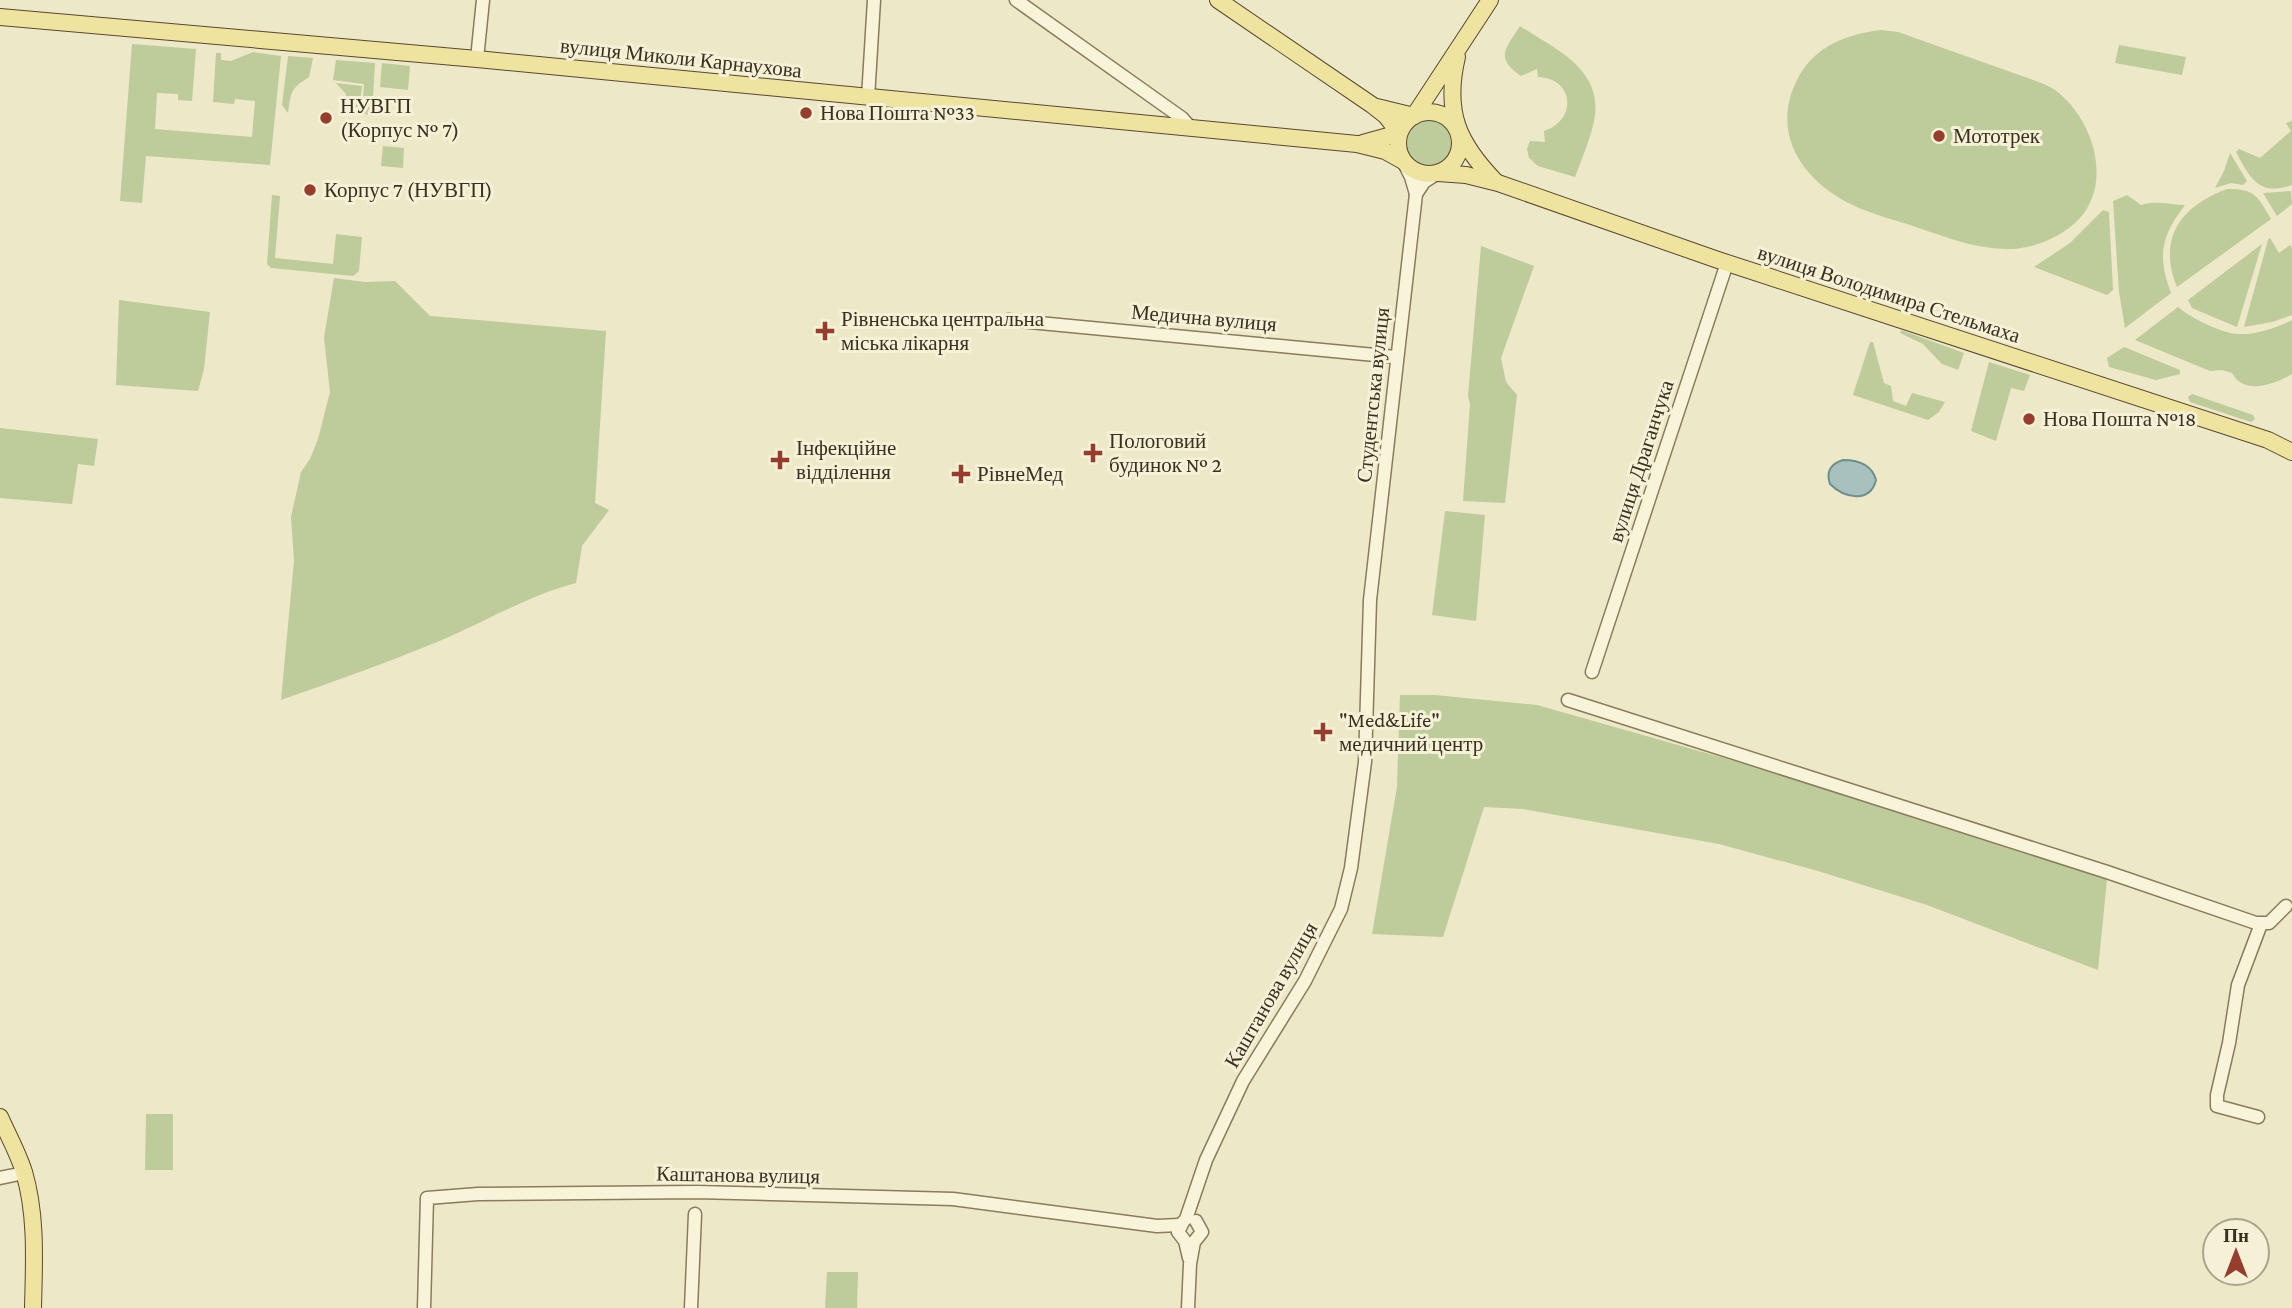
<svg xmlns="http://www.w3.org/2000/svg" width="2292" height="1308" viewBox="0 0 2292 1308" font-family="'Crimson Pro',serif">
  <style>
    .green { fill: #becb9b }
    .water { fill: #a8c1be; stroke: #6e908d; stroke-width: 2 }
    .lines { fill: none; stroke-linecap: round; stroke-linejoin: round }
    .minor-casing { stroke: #897b5d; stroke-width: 15 }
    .major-casing { stroke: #574830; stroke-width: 18 }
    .minor { stroke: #f8f4da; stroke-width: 12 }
    .major { stroke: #efe3a0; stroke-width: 16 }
    .poi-dot { fill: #963e2e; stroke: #f5f1d6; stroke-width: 2.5 }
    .labels { text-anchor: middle; stroke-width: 6; stroke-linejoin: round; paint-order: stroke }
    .street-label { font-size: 21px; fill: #393020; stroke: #f5f1d6 }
    .poi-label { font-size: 21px; fill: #393020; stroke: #f5f1d6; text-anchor: start }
  </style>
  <rect width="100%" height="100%" fill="#ede8c7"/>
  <g class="green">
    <path d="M1520 26C1553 48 1601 68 1595 115 1592 136 1582 158 1575 177L1538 166 1529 158 1527 149 1530 141 1545 142 1544 131C1578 120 1574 78 1538 77L1537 69 1521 76C1494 58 1506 48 1520 26Z"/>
    <path d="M1881 30 1898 32 2036 81C2042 83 2049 86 2055 90 2093 118 2114 183 2078 220 2061 237 2035 248 2011 249 1980 250 1948 238 1919 228 1899 221 1878 216 1859 208 1805 185 1768 135 1798 78 1815 46 1847 34 1881 30Z"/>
    <polygon points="132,44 196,49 192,101 178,100 178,94 157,93 155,129 252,137 255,101 235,99 234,104 213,102 216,53 221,53 221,60 231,61 253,52 281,56 270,165 146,156 142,203 120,201"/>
    <polygon points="2119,45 2186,57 2182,75 2115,63"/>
    <path d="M288 56 313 58 309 77C290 89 291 92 288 113L282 105Z"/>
    <polygon points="336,60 375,63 372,115 362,114 364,84 333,80"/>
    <polygon points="382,63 410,66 408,90 380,87"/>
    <polygon points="336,83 362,86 359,112 357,114 348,113 346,94"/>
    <circle cx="1429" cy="143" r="25"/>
    <path d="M2292 121V185C2259 197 2250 178 2236 152L2239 149 2260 158 2291 131 2286 123Z"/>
    <polygon points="383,146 404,148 403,168 381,166"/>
    <polygon points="2230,153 2247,181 2243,185 2231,183 2215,188 2224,171"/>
    <path d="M2227 189C2256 189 2257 196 2271 219L2177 287C2157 238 2181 206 2227 189Z"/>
    <polygon points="2291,191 2292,204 2277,216 2263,193"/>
    <polygon points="272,195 280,196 275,258 333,264 336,234 362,237 359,271 353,276 271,268 267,264"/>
    <path d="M2127 195 2141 205C2155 200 2170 205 2185 205 2161 236 2157 256 2171 293L2125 328 2119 292 2113 201Z"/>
    <polygon points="2103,210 2109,212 2113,290 2107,295 2034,267 2070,243"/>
    <polygon points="2270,238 2279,253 2290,245 2292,248 2292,315 2272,322 2244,327 2268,240"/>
    <polygon points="2262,244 2237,327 2192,308 2188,300"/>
    <polygon points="1481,246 1534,266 1501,358 1506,382 1517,395 1505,503 1463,501 1470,404 1468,396"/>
    <path d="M334 278 365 282 395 281 430 316 606 331 595 503 609 510 582 546 576 583C529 595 487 621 442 640 389 662 335 681 281 700L294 561 291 517 301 472 310 459 318 439 330 392 324 338Z"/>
    <polygon points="119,300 210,312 204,369 198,391 116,385"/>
    <path d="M2178 307C2189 317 2223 334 2238 334 2256 335 2276 328 2292 320V374C2276 384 2244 396 2232 373L2222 370 2210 371 2135 340Z"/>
    <polygon points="1901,330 1964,353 1958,370 1942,364 1923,344 1900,333"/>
    <polygon points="1870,342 1873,342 1884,383 1891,386 1893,401 1906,406 1912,393 1945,402 1939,412 1928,420 1853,395"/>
    <polygon points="2124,347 2180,370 2180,374 2156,380 2109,367 2107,358"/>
    <polygon points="1989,362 2030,375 2024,391 2011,388 1996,441 1971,431"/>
    <polygon points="2192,394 2253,415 2255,419 2251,422 2190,402 2188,397"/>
    <polygon points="0,428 98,439 94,466 78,464 72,504 0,498"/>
    <polygon points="1445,511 1485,515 1476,621 1432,615"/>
    <polygon points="1400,695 1435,695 1537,705 1893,806 2004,846 2107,879 2098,970 1927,905 1818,871 1719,844 1523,809 1484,807 1443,937 1372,934 1397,787"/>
    <polygon points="146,1114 173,1114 173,1170 145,1170"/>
    <polygon points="827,1272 858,1272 857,1308 825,1308"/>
  </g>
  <path class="water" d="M1843 460C1858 460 1872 465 1876 480 1870 504 1844 498 1830 484 1826 472 1830 464 1843 460Z"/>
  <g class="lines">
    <defs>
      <g id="minor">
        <polyline points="1016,0 1182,118 1190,127"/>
        <polyline points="477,59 483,0"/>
        <polyline points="868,98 874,0"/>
        <polyline points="1416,194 1424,182 1438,173"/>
        <polyline points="1008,320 1396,357"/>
        <polyline points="1592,672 1727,263"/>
        <polyline points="1568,700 2107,872 2256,923 2269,923 2286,906"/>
        <polyline points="2258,1117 2217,1106 2217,1095 2229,1043 2238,985 2261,924"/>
        <polyline points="0,1178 24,1173"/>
        <polyline points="1186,1219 1206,1160 1243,1081 1305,981 1341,909 1351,868 1365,762 1370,600 1416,194 1411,177 1403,161"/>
        <polyline points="1183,1222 1178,1232 1185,1241 1189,1258"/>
        <polyline points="424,1308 427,1198 478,1194 697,1192 953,1199 1157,1226 1179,1225"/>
        <polyline points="691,1308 695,1214"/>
        <polyline points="1188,1308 1190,1264 1194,1242 1202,1232 1196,1221"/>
      </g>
      <g id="major">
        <polyline points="1218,0 1372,105 1386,116 1399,133 1363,143"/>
        <polyline points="0,17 477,59 1357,144 1385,151 1403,161"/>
        <path d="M1457 57C1444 112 1458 143 1496 182"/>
        <polyline points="1377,107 1414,116 1490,0"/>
        <circle cx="1429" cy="143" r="31"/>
        <polyline points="1438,173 1466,175 1498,183 1718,260 2268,440 2292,452"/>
        <path d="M0 1117C8 1135 18 1153 24 1172 37 1216 34 1263 33 1308"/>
      </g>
    </defs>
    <use href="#minor" class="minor-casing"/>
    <use href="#major" class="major-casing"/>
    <use href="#minor" class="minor"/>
    <use href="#major" class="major"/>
  </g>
  <g class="poi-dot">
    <circle cx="806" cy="113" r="7"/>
    <circle cx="326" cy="118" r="7"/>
    <circle cx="1939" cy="136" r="7"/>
    <circle cx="310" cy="190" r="7"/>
    <path d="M821.5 320.5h7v7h7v7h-7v7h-7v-7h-7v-7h7z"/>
    <circle cx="2029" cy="419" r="7"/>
    <path d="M1089.5 442.5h7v7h7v7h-7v7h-7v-7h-7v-7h7z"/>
    <path d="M776.5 449.5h7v7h7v7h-7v7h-7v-7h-7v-7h7z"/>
    <path d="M957.5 463.5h7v7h7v7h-7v7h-7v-7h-7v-7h7z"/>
    <path d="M1319.5 721.5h7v7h7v7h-7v7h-7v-7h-7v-7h7z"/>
  </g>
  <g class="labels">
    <g class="street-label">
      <text transform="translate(681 58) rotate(6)" y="7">вулиця Миколи Карнаухова</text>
      <text transform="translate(1889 294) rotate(18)" y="7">вулиця Володимира Стельмаха</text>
      <text transform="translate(1204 318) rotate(5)" y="7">Медична вулиця</text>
      <text transform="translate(1373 395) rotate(-84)" y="7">Студентська вулиця</text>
      <text transform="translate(1641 461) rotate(-72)" y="7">вулиця Драганчука</text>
      <text transform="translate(1271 995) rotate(-60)" y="7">Каштанова вулиця</text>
      <text transform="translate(738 1175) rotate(1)" y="7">Каштанова вулиця</text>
    </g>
    <g class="poi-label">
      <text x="340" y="113">НУВГП<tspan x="340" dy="24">(Корпус № 7)</tspan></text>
      <text x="820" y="120">Нова Пошта №33</text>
      <text x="1953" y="143">Мототрек</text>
      <text x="324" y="197">Корпус 7 (НУВГП)</text>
      <text x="841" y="326">Рівненська центральна<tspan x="841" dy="24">міська лікарня</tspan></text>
      <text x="2043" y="426">Нова Пошта №18</text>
      <text x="1109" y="448">Пологовий<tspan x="1109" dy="24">будинок № 2</tspan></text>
      <text x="796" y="455">Інфекційне<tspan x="796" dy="24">відділення</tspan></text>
      <text x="977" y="481">РівнеМед</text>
      <text x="1339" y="727">"Med&amp;Life"<tspan x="1339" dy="24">медичний центр</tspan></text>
    </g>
  </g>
  <g transform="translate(2236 1252)"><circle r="33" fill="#f5f1d6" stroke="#aaa48d" stroke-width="2"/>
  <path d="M0-5L12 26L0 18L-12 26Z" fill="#963e2e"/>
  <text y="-10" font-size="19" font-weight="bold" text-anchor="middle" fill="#393020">Пн</text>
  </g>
</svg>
